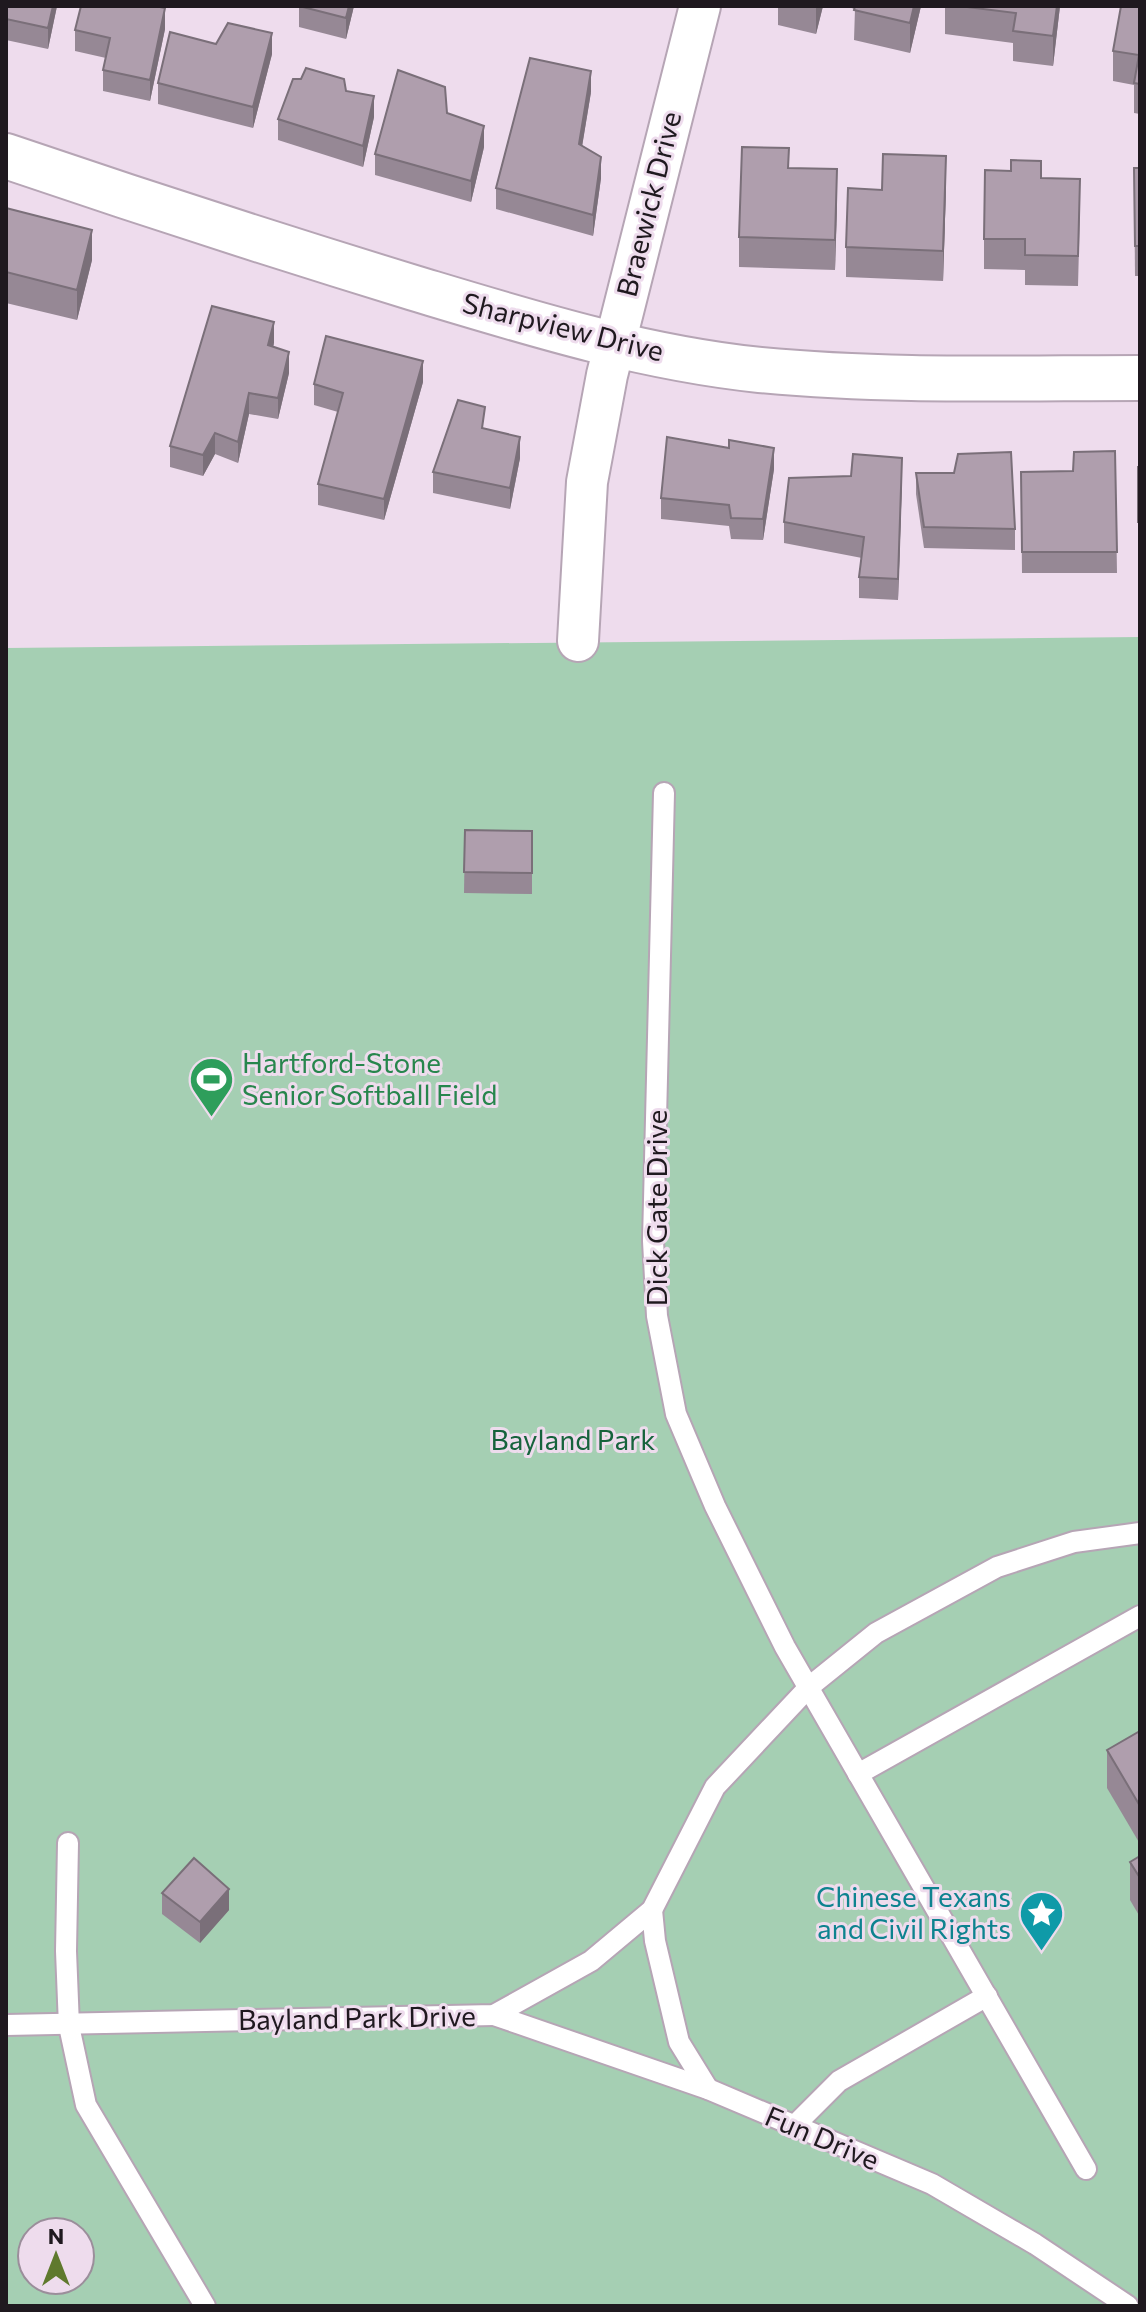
<svg xmlns="http://www.w3.org/2000/svg" width="1146" height="2312" viewBox="0 0 1146 2312" font-family="Commissioner,sans-serif">
  <style>
    .green { fill: #a5cfb3; fill-rule: evenodd }
    .lines { fill: none; stroke-linecap: round; stroke-linejoin: round }
    .service-casing { stroke: #b6a5b5; stroke-width: 24 }
    .minor-casing { stroke: #b6a5b5; stroke-width: 44 }
    .tertiary-casing { stroke: #b6a5b5; stroke-width: 48 }
    .service { stroke: #fff; stroke-width: 20 }
    .minor { stroke: #fff; stroke-width: 40 }
    .tertiary { stroke: #fff; stroke-width: 44 }
    .wall { fill: #968895 }
    .shaded-wall { fill: #7a6f79 }
    .building { fill: #af9ead; stroke: #7a6f79; stroke-width: 2 }
    .labels { text-anchor: middle; stroke-width: 6; stroke-linejoin: round; paint-order: stroke }
    .street-label { font-size: 28px; fill: #1f191f; stroke: #eedced }
    .leisure-label { font-size: 28px; fill: #27864d; stroke: #eedced; text-anchor: start }
    .park-label { font-size: 28px; fill: #16633c; stroke: #eedced }
    .culture-label { font-size: 28px; fill: #0d838f; stroke: #eedced; text-anchor: end }
  </style>
  <rect width="100%" height="100%" fill="#eedced"/>
  <path class="green" d="M1140 637V2306H6V648ZM32 2232H80V2280H32Z"/>
  <g class="lines">
    <defs>
      <g id="service">
        <polyline points="664,793 653,1241 657,1316 676,1414 715,1506 785,1647 1086,2169"/>
        <polyline points="858,1774 1140,1616"/>
        <polyline points="68,1843 66,1951 69,2026 86,2105 205,2306"/>
        <polyline points="652,1910 655,1941 679,2042 708,2089"/>
        <polyline points="494,2015 708,2089 932,2184 1035,2244 1128,2306"/>
        <polyline points="6,2025 494,2015 591,1961 652,1910 715,1787 809,1687 876,1633 997,1567 1074,1542 1140,1533"/>
        <polyline points="793,2127 839,2081 987,1996"/>
      </g>
      <polyline id="minor" points="578,641 587,482 607,375 700,6"/>
      <path id="tertiary" d="M6 156C141 202 277 246 414 288 527 322 642 358 760 370 886 382 1013 378 1140 378"/>
    </defs>
    <use href="#service" class="service-casing"/>
    <use href="#minor" class="minor-casing"/>
    <use href="#tertiary" class="tertiary-casing"/>
    <use href="#service" class="service"/>
    <use href="#minor" class="minor"/>
    <use href="#tertiary" class="tertiary"/>
  </g>
  <g class="wall">
    <polygon points="6,6 57,6 48,49 6,40"/>
    <polygon points="299,6 354,6 346,39 299,27"/>
    <polygon points="778,6 823,6 816,34 778,25"/>
    <polygon points="844,6 921,6 910,53 854,40 855,9"/>
    <polygon points="945,6 1060,6 1053,66 1013,61 1013,43 945,34"/>
    <polygon points="1140,6 1140,114 1134,113 1134,85 1113,81 1113,51"/>
    <polygon points="165,29 150,101 103,91 103,70 106,58 75,51 75,30"/>
    <polygon points="216,44 272,54 253,128 158,104 158,83"/>
    <polygon points="346,91 374,117 363,167 278,140 278,119"/>
    <polygon points="591,92 582,146 601,178 593,236 496,209 496,188"/>
    <polygon points="447,113 484,147 471,202 375,175 375,154"/>
    <polygon points="789,168 837,200 835,270 739,267 739,237"/>
    <polygon points="1134,168 1140,168 1140,276 1135,276"/>
    <polygon points="1041,178 1080,209 1078,286 1025,285 1025,270 984,269 984,239"/>
    <polygon points="946,187 943,281 846,277 846,247 882,190"/>
    <polygon points="6,208 92,260 77,320 6,303"/>
    <polygon points="274,343 273,347 289,373 278,419 249,414 238,463 215,454 203,476 170,467 170,446"/>
    <polygon points="423,382 384,520 318,505 318,484 338,412 314,405 314,384"/>
    <polygon points="485,428 520,458 510,509 433,493 433,472"/>
    <polygon points="1115,451 1117,573 1022,573 1021,472 1073,471"/>
    <polygon points="1140,467 1140,543 1138,543 1138,488"/>
    <polygon points="774,469 763,540 731,539 729,526 661,519 661,498"/>
    <polygon points="916,473 1015,529 1015,550 924,548 916,494"/>
    <polygon points="902,479 898,600 859,598 859,577 862,558 784,543 784,522"/>
    <polygon points="465,830 532,831 532,894 464,893"/>
    <polygon points="1140,1731 1140,1844 1107,1788 1107,1750"/>
    <polygon points="1140,1856 1140,1917 1130,1900 1130,1862"/>
    <polygon points="162,1893 229,1910 200,1943 162,1914"/>
  </g>
  <g class="shaded-wall">
    <polygon points="53,6 57,6 48,49 48,28"/>
    <polygon points="349,6 354,6 346,39 346,18"/>
    <polygon points="816,6 823,6 816,34"/>
    <polygon points="914,6 921,6 910,53 910,23"/>
    <polygon points="1057,6 1060,6 1053,66 1053,36"/>
    <polygon points="165,8 165,29 150,101 150,80"/>
    <polygon points="272,33 272,54 253,128 253,107"/>
    <polygon points="591,71 591,92 579,165 579,144"/>
    <polygon points="374,96 374,117 363,167 363,146"/>
    <polygon points="484,126 484,147 471,202 471,181"/>
    <polygon points="946,156 946,187 943,281 943,251"/>
    <polygon points="601,157 601,178 593,236 593,215"/>
    <polygon points="837,169 837,200 835,270 835,240"/>
    <polygon points="92,230 92,260 77,320 77,290"/>
    <polygon points="274,322 274,343 268,366 268,345"/>
    <polygon points="289,352 289,373 278,419 278,398"/>
    <polygon points="423,361 423,382 384,520 384,499"/>
    <polygon points="249,393 249,414 238,463 238,442"/>
    <polygon points="215,433 215,454 203,476 203,455"/>
    <polygon points="520,437 520,458 510,509 510,488"/>
    <polygon points="774,448 774,469 763,540 763,519"/>
    <polygon points="902,458 902,479 898,600 898,579"/>
    <polygon points="229,1889 229,1910 200,1943 200,1922"/>
  </g>
  <g class="building">
    <polygon points="6,6 53,6 48,28 6,19"/>
    <polygon points="81,6 155,6 165,8 150,80 103,70 110,38 75,30"/>
    <polygon points="299,6 349,6 346,18"/>
    <polygon points="855,6 914,6 910,23 854,10"/>
    <polygon points="959,6 1057,6 1053,36 1013,31 1016,13"/>
    <polygon points="1121,6 1140,6 1140,84 1134,83 1139,55 1113,51"/>
    <polygon points="228,23 272,33 253,107 158,83 170,32 216,44"/>
    <polygon points="530,58 591,71 579,144 601,157 593,215 496,188"/>
    <polygon points="306,68 344,79 346,91 374,96 363,146 278,119 293,79 301,79"/>
    <polygon points="398,70 445,87 447,113 484,126 471,181 375,154"/>
    <polygon points="742,147 789,148 788,168 837,169 835,240 739,237"/>
    <polygon points="883,154 946,156 943,251 846,247 848,188 882,190"/>
    <polygon points="1011,160 1041,161 1041,178 1080,179 1078,256 1025,255 1025,239 984,239 985,170 1011,171"/>
    <polygon points="1134,168 1140,168 1140,246 1135,246"/>
    <polygon points="6,208 92,230 77,290 6,272"/>
    <polygon points="212,306 274,322 268,345 289,352 278,398 249,393 238,442 215,433 203,455 170,446"/>
    <polygon points="326,336 423,361 384,499 318,484 343,393 314,384"/>
    <polygon points="458,400 485,407 482,428 520,437 510,488 433,472"/>
    <polygon points="667,437 729,448 729,440 774,448 763,519 731,518 729,505 661,498"/>
    <polygon points="1115,451 1117,552 1022,552 1021,472 1073,471 1074,452"/>
    <polygon points="1011,452 1015,529 924,527 916,473 954,473 958,454"/>
    <polygon points="853,454 902,458 898,579 859,577 864,537 784,522 789,478 851,476"/>
    <rect x="1138" y="467" width="2" height="55"/>
    <polygon points="465,830 532,831 532,873 464,872"/>
    <polygon points="1140,1731 1140,1806 1107,1750"/>
    <polygon points="1140,1856 1140,1878 1130,1862"/>
    <polygon points="194,1858 229,1889 200,1922 162,1893"/>
  </g>
  <defs>
    <symbol id="stadium-pin" viewBox="-11 -11 22 30"><path d="M0 17L-7.5 6A9.5 9.5 0 1 1 7.5 6Z" fill="#2e9e5b" stroke="#eedced"/><path d="M0-5a6.5 5 0 1 0 0 10a6.5 5 0 1 0 0-10ZM-3.5-1.8h7v3.6h-7Z" fill="#fff"/></symbol>
    <symbol id="sight-pin" viewBox="-11 -11 22 30"><path d="M0 17L-7.5 6A9.5 9.5 0 1 1 7.5 6Z" fill="#0f9aa8" stroke="#eedced"/><path d="M0-6L1.8-2.2L6-1.7L2.9 1.2L3.7 5.4L0 3.3L-3.7 5.4L-2.9 1.2L-6-1.7L-1.8-2.2Z" fill="#fff"/></symbol>
  </defs>
  <g fill-rule="evenodd">
    <use href="#stadium-pin" x="186" y="1054" width="51" height="69"/>
    <use href="#sight-pin" x="1016" y="1888" width="51" height="69"/>
  </g>
  <g class="labels">
    <g class="street-label">
      <text transform="translate(649 204) rotate(-76)" y="10">Braewick Drive</text>
      <text transform="translate(563 327) rotate(14)" y="10">Sharpview Drive</text>
      <text transform="translate(657 1208) rotate(-90)" y="10">Dick Gate Drive</text>
      <text transform="translate(357 2018) rotate(-1)" y="10">Bayland Park Drive</text>
      <text transform="translate(822 2138) rotate(23)" y="10">Fun Drive</text>
    </g>
    <g class="leisure-label">
      <text x="242" y="1073">Hartford-Stone<tspan x="242" dy="32">Senior Softball Field</tspan></text>
    </g>
    <g class="park-label">
      <text x="573" y="1450">Bayland Park</text>
    </g>
    <g class="culture-label">
      <text x="1011" y="1907">Chinese Texans<tspan x="1011" dy="32">and Civil Rights</tspan></text>
    </g>
  </g>
  <rect width="1146" height="2312" fill="none" stroke="#1f191f" stroke-width="16"/>
  <g transform="translate(56 2256)"><circle r="38" fill="#eedced" stroke="#9b8e9b" stroke-width="2"/>
  <path d="M0-6L14 30L0 20L-14 30Z" fill="#5f792d"/>
  <text y="-12" font-size="22" font-weight="bold" text-anchor="middle" fill="#1f191f">N</text>
  </g>
</svg>
